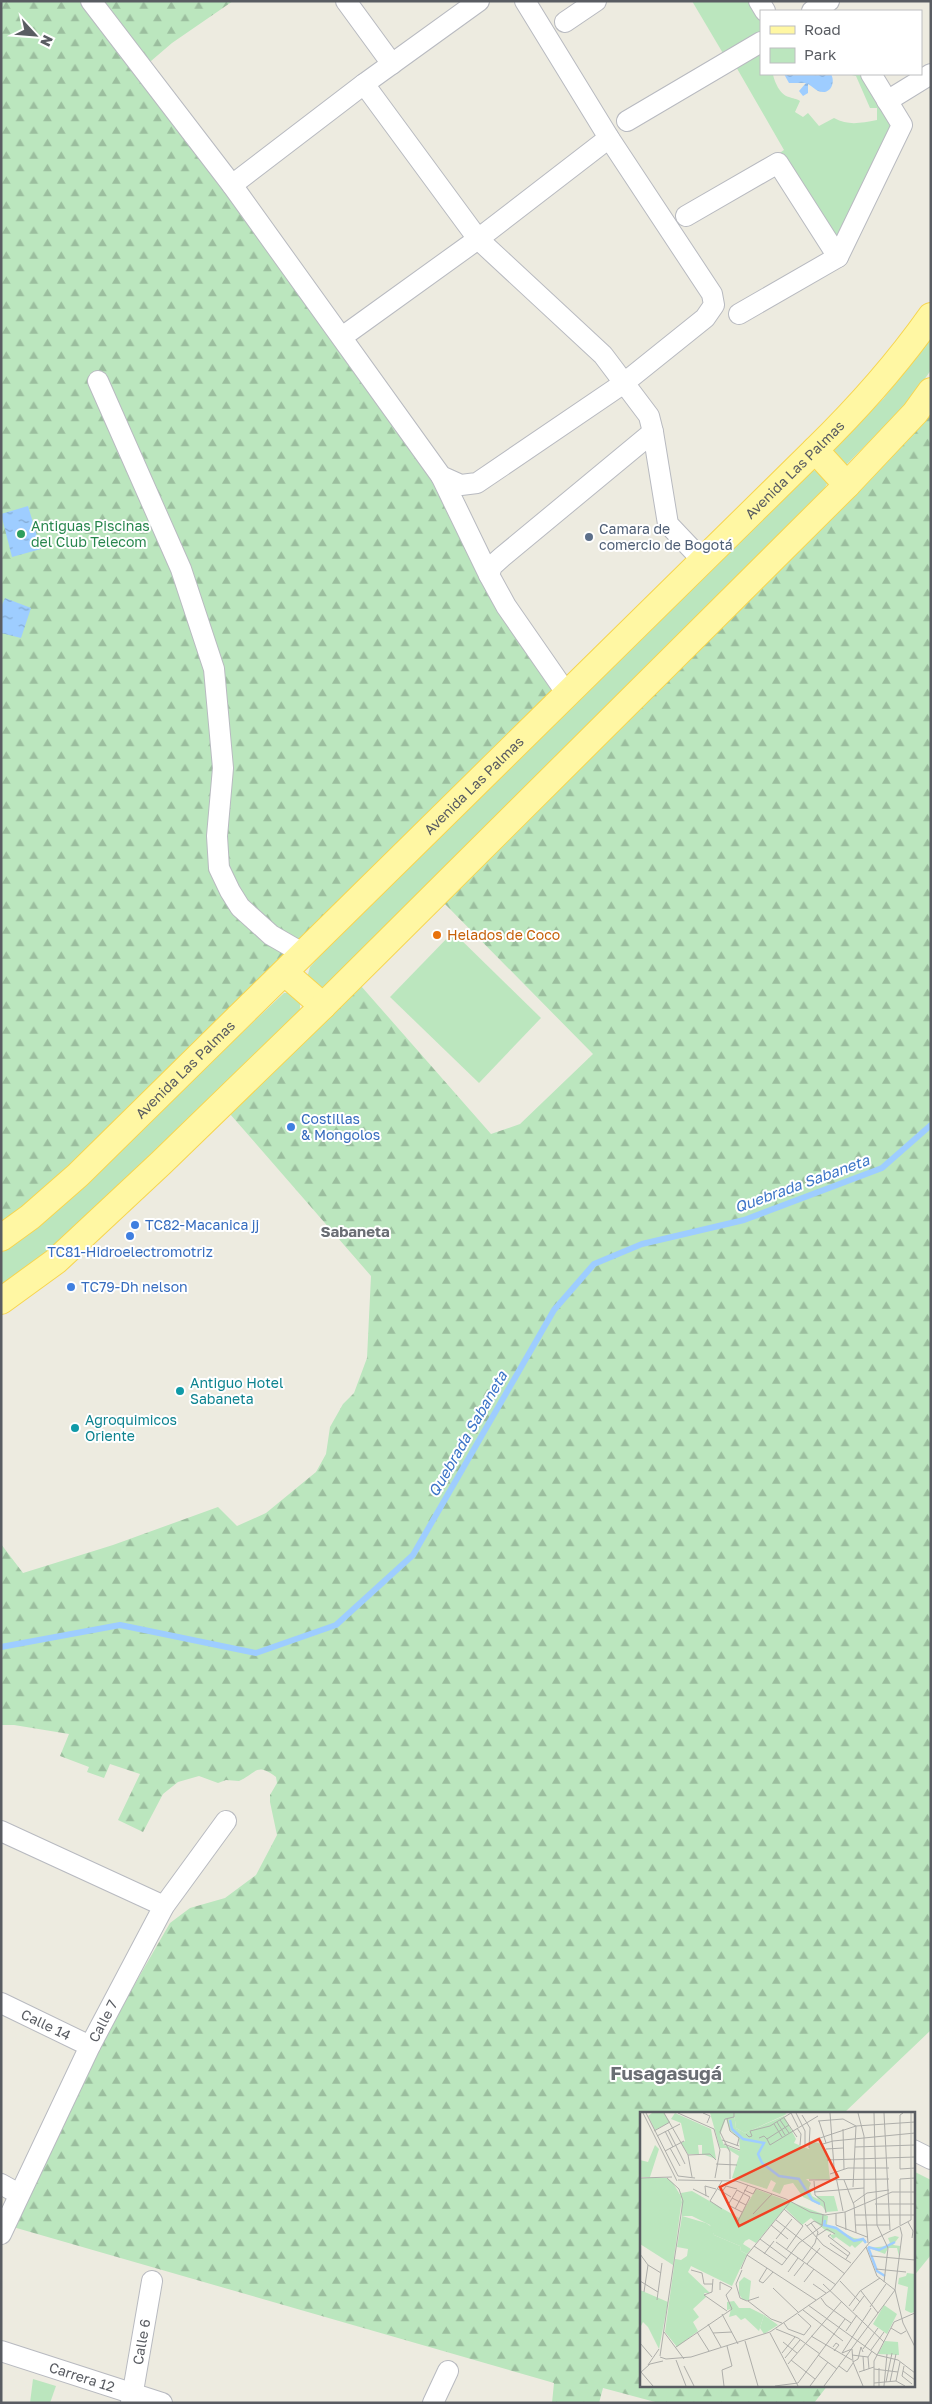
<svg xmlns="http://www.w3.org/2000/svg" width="932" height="2404" viewBox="0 0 932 2404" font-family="'Golos Text',sans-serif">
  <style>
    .green { fill: #bbe6be }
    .forest { fill: url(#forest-firs) }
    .water { fill: url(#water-ripples) }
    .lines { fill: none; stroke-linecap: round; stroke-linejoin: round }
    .stream { stroke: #9ecdff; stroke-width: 6 }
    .minor-casing { stroke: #b8bac0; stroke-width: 22 }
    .major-casing { stroke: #f7d54f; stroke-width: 28 }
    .minor { stroke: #fff; stroke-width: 20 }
    .major { stroke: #fff7a3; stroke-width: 26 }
    .leisure-dot { fill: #2e9e5b; stroke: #fff; stroke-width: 2 }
    .service-dot { fill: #5c6f8a; stroke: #fff; stroke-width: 2 }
    .food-dot { fill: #e8710a; stroke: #fff; stroke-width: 2 }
    .shop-dot { fill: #3f7fe0; stroke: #fff; stroke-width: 2 }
    .culture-dot { fill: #0f9aa8; stroke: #fff; stroke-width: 2 }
    .labels { text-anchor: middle; stroke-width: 4; stroke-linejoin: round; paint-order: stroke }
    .street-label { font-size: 14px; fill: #595c62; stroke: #fff }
    .leisure-label { font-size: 14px; fill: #27864d; stroke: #fff; text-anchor: start }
    .service-label { font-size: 14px; fill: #4e5e75; stroke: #fff; text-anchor: start }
    .food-label { font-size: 14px; fill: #c56008; stroke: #fff; text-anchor: start }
    .shop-label { font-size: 14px; fill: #366cbe; stroke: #fff; text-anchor: start }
    .culture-label { font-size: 14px; fill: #0d838f; stroke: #fff; text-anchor: start }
    .water-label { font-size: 15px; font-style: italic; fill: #3c75c7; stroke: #fff }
    .neighbourhood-label { font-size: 15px; font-weight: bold; fill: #6a6e74; stroke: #fff }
    .district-label { font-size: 19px; font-weight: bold; fill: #6a6e74; stroke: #fff }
    .inset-river { fill: none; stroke: #9ecdff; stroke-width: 2.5 }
    .inset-road { fill: none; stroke: #aeaeaa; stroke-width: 1 }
    .view { fill: #f04223; fill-opacity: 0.15; stroke: #f04223; stroke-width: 2.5 }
    .inset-edge { fill: none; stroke: #595c62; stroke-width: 2.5 }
  </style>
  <defs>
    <pattern id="forest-firs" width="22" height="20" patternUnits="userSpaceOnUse" patternTransform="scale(1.25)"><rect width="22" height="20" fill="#bbe6be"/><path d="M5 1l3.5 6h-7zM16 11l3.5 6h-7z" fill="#9bbe9e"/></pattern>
    <pattern id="water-ripples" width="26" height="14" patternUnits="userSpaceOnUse" patternTransform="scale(1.25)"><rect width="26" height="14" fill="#9ecdff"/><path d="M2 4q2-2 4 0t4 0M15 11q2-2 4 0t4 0" fill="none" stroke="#84aad2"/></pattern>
  </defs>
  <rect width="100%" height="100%" fill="#edebe0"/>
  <g class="green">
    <polygon points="692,1 750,1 761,19 761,33 724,55"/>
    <path d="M761 49V74H773C774 81 780 95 789 97 793 99 796 98 800 101L795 112 803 117 808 113 819 126 834 118C849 126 860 123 877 120V108H870L856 76 847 74H863L893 125 837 242 774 157 784 150 735 65Z"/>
    <polygon points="931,337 931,370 907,404 846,465 834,451 836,447 884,398"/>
    <polygon points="817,470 828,482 823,491 328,984 321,988 307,978 310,967 318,958 812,471"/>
    <polygon points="453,932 541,1018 479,1083 390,997"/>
    <polygon points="284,993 288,993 300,1003 300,1010 296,1017 48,1253 1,1288 1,1253 35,1228"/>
    <polygon points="33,2379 56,2386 50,2403 30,2403"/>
  </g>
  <g class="forest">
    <polygon points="1,1 233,1 172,43 137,73 229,194 438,485 556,688 72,1164 27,1205 1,1223"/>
    <path d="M931 412V2030L844 2113H641V2385H828L814 2403H659L603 2388 599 2403H552L554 2383 13 2227 98 2048 170 1923 190 1908 225 1898 256 1875 277 1835 270 1802V1795L277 1783 276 1777C256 1762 257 1773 239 1781L226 1780 218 1783 199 1776 178 1782 163 1794 143 1832 118 1820 140 1774 110 1764 104 1778 87 1772 89 1767 60 1756 69 1734 14 1725H1V1544L23 1573 113 1545 218 1507 237 1526 266 1513 316 1472 326 1454 330 1427 343 1404 354 1393 367 1358 371 1276 230 1114 361 986 491 1134 520 1124 593 1054 444 903Z"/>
    <polygon points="913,2171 931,2180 931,2255 913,2277"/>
  </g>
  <g class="water">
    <path d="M784 74H831C836 83 830 96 818 91 814 89 812 86 808 84V93L803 96 799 91 806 83H789Z"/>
    <polygon points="28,506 41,549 12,557 1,514"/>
    <polygon points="5,598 31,608 21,638 1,633 1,607"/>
  </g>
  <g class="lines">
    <polyline class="stream" points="1,1647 120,1625 256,1653 336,1625 413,1555 554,1310 594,1264 642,1244 744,1220 882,1168 931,1125"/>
    <defs>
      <g id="minor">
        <polyline points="91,1 232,185 441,476 461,485 477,483 624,383 705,318 714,305 712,294 609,138 525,1"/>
        <polyline points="346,1 392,64"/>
        <polyline points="759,1 765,11"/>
        <polyline points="812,11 829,1"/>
        <polyline points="565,22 596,1"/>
        <polyline points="364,84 478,239 603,355 649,416 653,432 668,524 703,561"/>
        <polyline points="887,101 931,74"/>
        <polyline points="627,121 761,42"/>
        <polyline points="232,185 364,84 479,1"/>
        <polyline points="686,216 778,163 838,257"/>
        <polyline points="739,314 838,257 902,125 871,74"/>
        <polyline points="342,337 478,239 609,138"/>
        <polyline points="98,381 181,569 214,669 223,768 217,836 219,868 230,891 240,907 271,935 304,954"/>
        <polyline points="441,476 489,575"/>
        <polyline points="567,694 506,606 489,575 492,566 502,557 653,432"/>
        <polyline points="1,1831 164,1906"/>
        <path id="s1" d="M1 2003 90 2046"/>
        <polyline points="913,2150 931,2159"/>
        <polyline points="1,2184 19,2194"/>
        <path id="s2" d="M1 2234 90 2046 164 1906 226 1821"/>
        <path id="s3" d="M1 2351 162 2403"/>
        <path id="s4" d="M131 2403 152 2281"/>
        <polyline points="433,2403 448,2371"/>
      </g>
      <g id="major">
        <polyline points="815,450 847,485"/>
        <polyline points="285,973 323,1006"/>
        <path id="s5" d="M1 1238 30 1217 78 1175 815 450C859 407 895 367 931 316"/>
        <polyline points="1,1301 56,1261 161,1163 323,1006 847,485 915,413 931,391"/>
      </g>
    </defs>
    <use href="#minor" class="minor-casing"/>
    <use href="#major" class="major-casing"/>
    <use href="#minor" class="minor"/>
    <use href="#major" class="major"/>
  </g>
  <circle class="leisure-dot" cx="21" cy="534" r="5"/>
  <circle class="service-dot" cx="589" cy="537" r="5"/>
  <circle class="food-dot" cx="437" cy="935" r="5"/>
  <g class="shop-dot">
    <circle cx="291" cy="1127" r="5"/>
    <circle cx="135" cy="1225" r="5"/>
    <circle cx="130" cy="1236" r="5"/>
    <circle cx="71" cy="1287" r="5"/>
  </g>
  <g class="culture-dot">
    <circle cx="180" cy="1391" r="5"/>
    <circle cx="75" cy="1428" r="5"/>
  </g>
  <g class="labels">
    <g class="street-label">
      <text dy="5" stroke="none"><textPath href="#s5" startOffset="1105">Avenida Las Palmas</textPath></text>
      <text dy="5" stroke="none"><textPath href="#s5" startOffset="655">Avenida Las Palmas</textPath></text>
      <text dy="5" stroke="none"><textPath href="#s5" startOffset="250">Avenida Las Palmas</textPath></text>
      <text dy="5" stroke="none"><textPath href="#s2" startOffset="236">Calle 7</textPath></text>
      <text dy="5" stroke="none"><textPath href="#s1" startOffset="50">Calle 14</textPath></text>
      <text dy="5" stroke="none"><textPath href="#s4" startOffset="62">Calle 6</textPath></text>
      <text dy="5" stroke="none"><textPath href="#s3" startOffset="85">Carrera 12</textPath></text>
    </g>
    <g class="leisure-label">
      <text x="31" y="531">Antiguas Piscinas<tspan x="31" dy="16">del Club Telecom</tspan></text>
    </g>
    <g class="service-label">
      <text x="599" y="534">Camara de<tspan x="599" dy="16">comercio de Bogotá</tspan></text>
    </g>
    <g class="food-label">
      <text x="447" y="940">Helados de Coco</text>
    </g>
    <g class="shop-label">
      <text x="301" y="1124">Costillas<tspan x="301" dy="16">&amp; Mongolos</tspan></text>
      <text x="145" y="1230">TC82-Macanica jj</text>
      <text x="130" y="1257" text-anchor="middle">TC81-Hidroelectromotriz</text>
      <text x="81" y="1292">TC79-Dh nelson</text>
    </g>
    <g class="culture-label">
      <text x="190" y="1388">Antiguo Hotel<tspan x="190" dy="16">Sabaneta</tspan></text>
      <text x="85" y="1425">Agroquimicos<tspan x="85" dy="16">Oriente</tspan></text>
    </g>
    <g class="water-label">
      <text transform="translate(802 1184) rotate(-20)" y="5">Quebrada Sabaneta</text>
      <text transform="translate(468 1434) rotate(-60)" y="5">Quebrada Sabaneta</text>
    </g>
    <g class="neighbourhood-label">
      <text x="355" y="1237">Sabaneta</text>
    </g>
    <g class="district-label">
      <text x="666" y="2080">Fusagasugá</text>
    </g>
  </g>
  <g transform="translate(640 2112)">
    <rect width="275" height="275" fill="#edebe0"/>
    <path d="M12 1H24L30 10 15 18 8 4ZM35 1 71 17 76 47 62 42V33H58L59 42H48L41 31 45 29 41 11 31 7ZM94 1H145L147 2 105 21 96 16ZM15 33 19 37 10 65H0V48L8 50ZM176 84H194L198 99 186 100ZM42 104 66 111 72 115 74 123 100 134 101 139 107 142 92 174 51 154 48 160 70 181H64L66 185 53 197 59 205 53 210 58 219 37 235 25 220 35 147 41 148 47 144 48 137 37 135ZM255 124 259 125 253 133 260 134 259 144 257 136H248L245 142 229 136 247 134 250 131 248 126ZM267 161 275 162V200L271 201 265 198 268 175 258 172 259 166 266 164ZM104 165 111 169 109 188H103L99 182V170ZM244 193 257 202 247 222 233 212ZM124 203 138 213 124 222 120 216ZM245 229 258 230 259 243 238 242Z" fill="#bbe6be"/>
    <path d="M70 1H94L96 16 105 21 144 4 156 27 154 31 169 37 170 29 182 32 187 40 190 68 166 67 171 71 169 76 172 84 183 90 184 95 163 85 153 71 144 73 140 82 132 79 136 71 131 68 127 77 92 66 99 44 86 36H80ZM86 6 90 18 99 26 100 39 84 33 80 23ZM0 66H27L33 71 42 86 33 153 0 132ZM116 77 188 104 187 113 214 126 226 128V131L223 129 215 136 212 133 210 135 196 125 193 127 190 123 195 122 185 118 171 106 162 113 145 96 116 131 109 127 105 129 103 132 111 137 107 142 101 139 100 134 74 123 70 113 52 104H42L41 81 52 79 99 106ZM0 178 28 190 19 237 8 215 3 210 0 216ZM94 189 99 196H110L124 203 119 219 105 206 101 208 96 203 89 205 91 197 87 198V190Z" fill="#bbe6be" fill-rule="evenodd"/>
    <path class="inset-river" d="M90 8 92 17 103 27 124 31 118 42 122 51 139 64 159 67 172 88 180 92M185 108 184 113 196 116 214 129 223 127 226 131M228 135 237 159 245 164M228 135 239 138 255 130"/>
    <path class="inset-road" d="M3 1 37 69M6 1 38 64 55 66M24 1 48 43 52 65M38 1 74 17 80 38 75 66M63 1 70 4 67 11M151 1 158 15M156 1 165 19V33M190 1 194 55 203 99M218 1 224 24V82L228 131M234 1 237 113 248 136 244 170M244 1 250 118M263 1 260 3V57L275 56M162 3 170 16 169 36M144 6 157 25M87 7 90 19 99 26 97 34M140 8 149 21M178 9 203 7 216 14M179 9 186 31M137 10 145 23M134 12 142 25M157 16 161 22 160 33M203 17 204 57M28 18 45 52M14 19 30 10M25 19 33 35M106 22 109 25 112 24 110 19 130 14 151 1M17 24 40 12M119 26 124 24 127 27 149 13M180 26 216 14 275 10M127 27 130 33 178 4M82 28 99 34M84 32 100 38M183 32 193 29 275 21M215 35 275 33M30 36 40 54M186 37 203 36M25 39 44 29M48 43 70 42 76 48M187 48 275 45M76 52 97 53M190 62 208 56H249M0 66 32 65M90 67V40L80 20 85 7 94 5V1M38 68 96 69 146 87 170 100 185 103 205 100 252 80H275M169 68 249 67M204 68 214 93 216 121M82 69 70 89 82 97M174 69 175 83 184 90 186 101M213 75 216 14M53 77 69 85M78 77 91 85M104 78 113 82 116 77M82 80 86 74 97 77M174 80 224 76M66 84 65 74 76 77M92 86 106 93M213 91 227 81 249 78M235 92H275M95 97 108 73M144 97 163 114 146 138M205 100 206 118M113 102 132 82M196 102V113L227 125M215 103H275M136 108 205 162M268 110 273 119 272 126M97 111 110 85 97 78 88 93 102 100M165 112 183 133 211 151M131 113 148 127M215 113H250M260 113V67L275 66M167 114 174 109 182 113M191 122 188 124 210 141 206 147M178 123 187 117 195 122M120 127 147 147M136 127 152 107M136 130 196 173M190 131 208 144M114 134 142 153 159 131 182 114 183 103M226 135 237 164 255 178M0 142 8 153 4 180M124 142 134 129M107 143 176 188M231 144 275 148M162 149 175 131 178 120 171 111M167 152 180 136M8 153 21 161M127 156 119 169 123 171 133 160M101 157 107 143 150 90M236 157 266 160M51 158 62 161 64 172H73M102 158 96 172 100 186 107 189 119 185M148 160 158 146M154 164 164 151M0 169 18 180M200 169 220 190M164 170 174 157M173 172 186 181M183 172 244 230M133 176 158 200M255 178 263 211 275 235M221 179 238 201M64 183 87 199M64 183 72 180 73 167M181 186 186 193 211 211M17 188 22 151M108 189 131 207 142 211M168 193 237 243 258 248 275 261M209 194 220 179 240 166M230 195 246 172M163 198 203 229M213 199 224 184M82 202 98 232M144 211 148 217 164 223 171 214 158 202M68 212 81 235M251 216 261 222 266 219M136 217 158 226 180 242M206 219 217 203M24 220 44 247M57 220 69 239M73 221 92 220M130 221 158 274M171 224 212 248M105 229 118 274M143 230 157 241M0 231 12 245M36 235 92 197 86 183 92 176 80 170V178M193 235 196 231 199 233 194 239M223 237 238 216M231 238 244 220M142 241 155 225M202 241 231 196M202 241 212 237 213 250 223 274M178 243 197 257M212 243 228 245M20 244 43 89 39 77 27 66M223 244 224 259M20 245 26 247 51 245 130 220 191 178 230 130 271 108V1M145 246 160 228M36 248 46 274M151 248 175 267M213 250 218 247 221 235 223 240M148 252 202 189M8 253 19 237M44 254 54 274M199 254 207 260 213 251M264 254 262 264 272 272M239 256V274M229 257 228 245 232 239M234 257 258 260M263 259 275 268M1 260 13 274M219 260 234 255M0 261 10 252 23 249M256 269 260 250M246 270 252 241M250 270 256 242M234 271 256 269 265 274M84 274 82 258 92 254 87 234M135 274 158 271 205 207M170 274 188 250M184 274 255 178 262 123 260 115M234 274V249L254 210 275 201M244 274 247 242"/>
    <path class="view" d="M179 27 198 65 99 114 80 75Z"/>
    <rect width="275" height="275" class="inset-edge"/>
  </g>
  <rect width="932" height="2404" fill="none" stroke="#595c62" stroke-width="5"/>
  <rect x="760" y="10" width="162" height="65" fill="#ffffff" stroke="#bdbec0"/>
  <rect x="770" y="26" width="25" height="8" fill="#fff7a3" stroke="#bdbec0"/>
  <text x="804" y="35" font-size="15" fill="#595c62">Road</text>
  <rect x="770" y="48" width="25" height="15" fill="#bbe6be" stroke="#bdbec0"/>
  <text x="804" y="60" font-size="15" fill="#595c62">Park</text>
  <g transform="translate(35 35) rotate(116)" stroke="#ffffff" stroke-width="4" paint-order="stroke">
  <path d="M0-4L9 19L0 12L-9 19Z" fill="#595c62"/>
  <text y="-8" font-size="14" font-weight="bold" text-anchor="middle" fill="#595c62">N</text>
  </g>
</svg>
